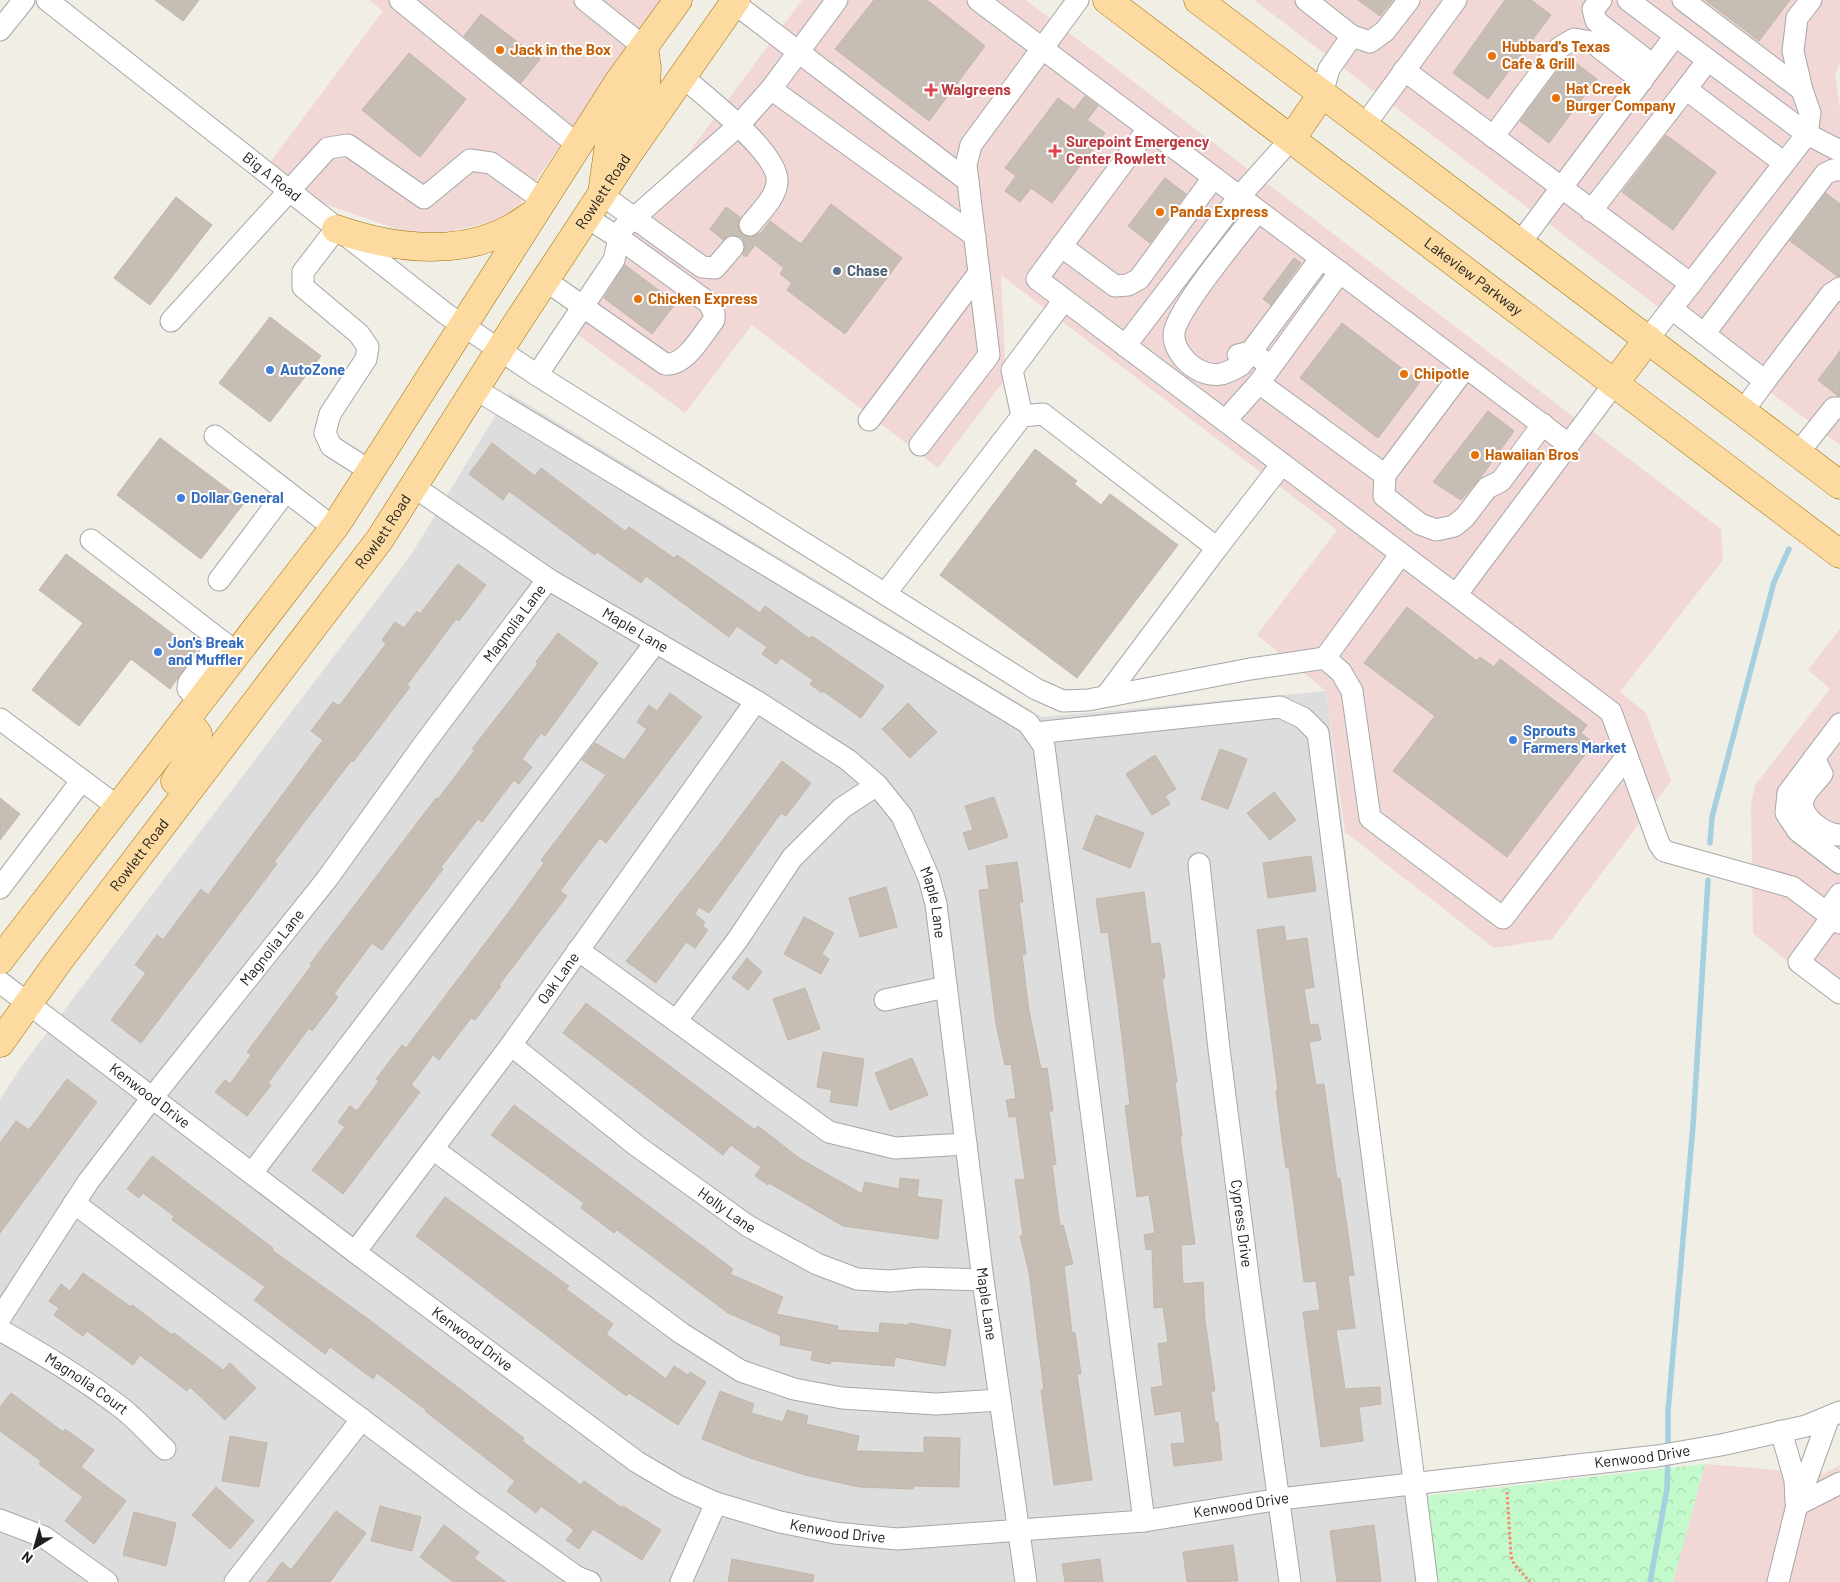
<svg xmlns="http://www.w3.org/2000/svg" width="1840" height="1582" viewBox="0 0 1840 1582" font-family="Barlow,sans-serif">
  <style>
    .residential { fill: #dedddd }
    .commercial { fill: #f1d8d6 }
    .park { fill: url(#park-crowns) }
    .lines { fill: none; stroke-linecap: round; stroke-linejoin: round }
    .stream { stroke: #a6cfdf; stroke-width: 5.5 }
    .building { fill: #c6beb5; stroke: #c3b5a8 }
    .minor-casing { stroke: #a7a7a7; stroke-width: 23 }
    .major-casing { stroke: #9c7100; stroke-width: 29 }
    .path { stroke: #fc836c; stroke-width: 3; stroke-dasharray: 2.5 2.5; stroke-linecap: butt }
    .minor { stroke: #fff; stroke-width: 21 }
    .major { stroke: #fdda9f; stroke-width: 28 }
    .food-dot { fill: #e8710a; stroke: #fff; stroke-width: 2 }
    .health-dot { fill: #e0444e; stroke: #fff; stroke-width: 2 }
    .service-dot { fill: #5c6f8a; stroke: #fff; stroke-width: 2 }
    .shop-dot { fill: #3f7fe0; stroke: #fff; stroke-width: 2 }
    .labels { text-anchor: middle; stroke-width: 4; stroke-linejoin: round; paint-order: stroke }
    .food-label { font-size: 15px; font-weight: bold; fill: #c56008; stroke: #fff; text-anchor: start }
    .health-label { font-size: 15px; font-weight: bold; fill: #be3a42; stroke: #fff; text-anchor: start }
    .street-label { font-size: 15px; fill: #202020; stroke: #fff }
    .service-label { font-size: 15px; font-weight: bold; fill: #4e5e75; stroke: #fff; text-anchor: start }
    .shop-label { font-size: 15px; font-weight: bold; fill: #366cbe; stroke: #fff; text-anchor: start }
  </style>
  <defs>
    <pattern id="park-crowns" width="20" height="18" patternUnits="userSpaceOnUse" patternTransform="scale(1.25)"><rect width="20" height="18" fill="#c4facb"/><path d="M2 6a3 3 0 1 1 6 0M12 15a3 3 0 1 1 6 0" fill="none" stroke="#a8d6ae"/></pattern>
  </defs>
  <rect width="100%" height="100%" fill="#f1eee6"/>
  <polygon class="residential" points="509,393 1042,717 1326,691 1435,1582 0,1582 0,1099 21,1067 411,555"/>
  <g class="commercial">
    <polygon points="369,0 660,0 511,217 423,238 313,200 269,164 383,11"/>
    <polygon points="802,0 1026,0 1721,529 1723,560 1620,692 1646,713 1671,781 1552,939 1494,948 1345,832 1326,691 1257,635 1337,530 1001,275 1006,378 938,468 752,325 685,413 562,323"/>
    <polygon points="1254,0 1840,0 1840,64 1835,74 1840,109 1840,445"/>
    <polygon points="1840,629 1840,1005 1753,933 1751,805 1755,785 1830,689 1808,670"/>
    <polygon points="1705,1464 1824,1474 1840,1465 1840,1582 1673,1582"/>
  </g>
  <polygon class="park" points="1705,1464 1673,1582 1437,1582 1424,1496"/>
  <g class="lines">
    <g class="stream">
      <polyline points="1710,843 1712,817 1774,582 1789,549"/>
      <polyline points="1668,1449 1668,1411 1693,1126 1708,880"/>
      <polyline points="1650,1582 1667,1489 1668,1458"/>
    </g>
  </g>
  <g class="building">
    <polygon points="155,0 199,0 183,21"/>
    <polygon points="874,0 927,0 985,46 929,121 835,49"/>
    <polygon points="1358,0 1393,0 1380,16"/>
    <polygon points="1505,0 1531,0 1551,15 1488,99 1453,73"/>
    <polygon points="1705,0 1790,0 1759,41"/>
    <polygon points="481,14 540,59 521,83 464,36"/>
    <polygon points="409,53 466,99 420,157 362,110"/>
    <polygon points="1568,57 1597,79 1549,143 1520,121"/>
    <polygon points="1085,96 1098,106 1087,120 1105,133 1052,203 1031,188 1020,202 1005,191 1016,176 1005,168 1058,98 1074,110"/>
    <polygon points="1666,135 1716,172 1673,230 1622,192"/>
    <polygon points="1165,178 1186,194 1150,243 1128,226"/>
    <polygon points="1826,193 1840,204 1840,276 1837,276 1790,241"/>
    <polygon points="176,197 212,225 150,305 114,278"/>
    <polygon points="831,204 902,258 845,334 787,290 792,283 780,274 784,268 755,245 746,257 743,255 745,243 741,237 729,235 723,240 710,229 726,207 740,217 738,229 743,235 755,236 761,233 770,221 801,244"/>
    <polygon points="1294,258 1301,263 1271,305 1263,299"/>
    <polygon points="625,265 676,303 652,334 604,298"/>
    <polygon points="270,317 321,356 270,422 219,383"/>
    <polygon points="1342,323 1420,382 1378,438 1300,378"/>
    <polygon points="1840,351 1840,396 1838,396 1818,380"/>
    <polygon points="1488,411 1514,431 1481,477 1461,500 1433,482"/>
    <polygon points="160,438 245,502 201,559 117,495"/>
    <polygon points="492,443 535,476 541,468 625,531 629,527 674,558 677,555 760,613 765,606 810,639 812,636 884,686 861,718 823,691 822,693 810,684 813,680 781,658 776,664 762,654 767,647 737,626 729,637 646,576 641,583 597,552 595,555 509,491 503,500 469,474"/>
    <polygon points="1035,449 1077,481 1074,484 1101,505 1110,494 1178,545 1077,678 940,575"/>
    <polygon points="66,554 197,652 170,689 131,659 79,726 32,690 83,623 39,590"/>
    <polygon points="458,564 486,585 459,621 456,619 407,685 410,687 353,762 351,761 316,807 274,862 277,864 141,1043 111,1020 146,973 135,965 157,935 163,940 201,889 208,895 323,740 311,731 333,702 339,706 386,644 382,640 395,622 404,628 417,611 420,614"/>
    <polygon points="1407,607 1477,661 1480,657 1494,667 1500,659 1587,725 1581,733 1594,743 1507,857 1393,771 1435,716 1364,663"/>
    <polygon points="558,633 598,663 545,736 541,733 522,759 532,767 519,784 514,780 482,822 478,819 441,867 443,869 382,950 372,943 334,994 338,997 312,1031 309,1028 268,1083 271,1085 247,1116 215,1092 225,1080 230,1084 251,1055 247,1052 312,965 310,964 436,798 438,799 475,750 472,749 538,664 536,662"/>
    <polygon points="670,693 702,717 606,843 600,838 560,891 567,896 499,985 501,986 475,1020 471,1018 439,1060 433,1055 411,1085 420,1092 343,1194 312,1170 345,1127 338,1122 350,1106 357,1111 379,1081 376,1079 402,1045 406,1048 511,909 544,863 541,860 606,775 582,760 595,743 624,760 647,729 637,722 649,705 657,711"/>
    <polygon points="908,703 937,732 910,758 882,729"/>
    <polygon points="1220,749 1247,759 1228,809 1201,799"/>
    <polygon points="1155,755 1176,789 1165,796 1170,804 1152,815 1126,774"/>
    <polygon points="782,761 811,783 786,816 781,813 709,913 699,907 695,914 705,922 702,926 708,930 695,948 686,942 656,983 626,961 718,846"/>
    <polygon points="1274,792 1296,820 1270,840 1247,813"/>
    <polygon points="994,797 1008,837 969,850 963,833 973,830 965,806"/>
    <polygon points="0,798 20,814 0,840"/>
    <polygon points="1096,815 1144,833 1130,868 1083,849"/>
    <polygon points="1311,856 1316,891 1268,898 1263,863"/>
    <polygon points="1017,862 1023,902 1019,902 1026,954 1022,955 1029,1011 1041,1069 1047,1068 1053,1111 1049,1111 1056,1164 1052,1165 1060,1226 1063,1225 1073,1264 1064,1266 1072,1333 1075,1333 1081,1374 1077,1374 1092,1480 1054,1485 1041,1390 1044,1390 1029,1272 1020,1236 1023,1236 1015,1180 1025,1179 1016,1116 1009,1117 1006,1100 1016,1099 1011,1064 1005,1065 996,1024 979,890 989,889 986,866"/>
    <polygon points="886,887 897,927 860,937 849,898"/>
    <polygon points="1144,892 1151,944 1160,943 1165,978 1162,979 1177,1082 1175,1082 1182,1136 1180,1136 1195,1244 1181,1245 1183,1284 1203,1282 1205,1320 1215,1391 1211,1391 1215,1423 1218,1422 1222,1460 1174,1466 1171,1444 1185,1443 1181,1411 1155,1415 1151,1388 1163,1386 1158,1344 1168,1342 1163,1307 1154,1308 1152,1249 1146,1250 1144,1235 1155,1233 1149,1195 1137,1197 1125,1106 1130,1105 1117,996 1108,932 1101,933 1096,899"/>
    <polygon points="804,917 834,933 822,954 829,959 821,974 784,954"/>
    <polygon points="1284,926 1286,941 1307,938 1314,987 1304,989 1310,1025 1318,1024 1321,1040 1309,1042 1316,1085 1324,1084 1337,1179 1340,1178 1354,1275 1348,1276 1355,1328 1336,1330 1345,1389 1380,1387 1381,1404 1359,1407 1363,1441 1321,1447 1303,1312 1320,1310 1316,1281 1304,1282 1289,1167 1286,1168 1281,1132 1276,1090 1278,1090 1257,930"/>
    <polygon points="747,958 762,972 748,990 732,978"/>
    <polygon points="805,988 820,1029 788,1040 773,999"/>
    <polygon points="586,1003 755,1130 758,1126 799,1158 862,1194 865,1182 899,1189 900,1178 919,1180 917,1197 942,1200 938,1239 843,1226 769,1183 768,1185 755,1176 761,1167 731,1145 723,1155 563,1033"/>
    <polygon points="823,1052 864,1059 857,1106 830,1102 832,1090 817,1087"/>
    <polygon points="912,1058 928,1095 890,1110 875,1073"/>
    <polygon points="67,1079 97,1102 0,1233 0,1143 16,1121 29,1130"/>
    <polygon points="514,1105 733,1269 730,1274 783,1297 776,1314 838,1326 837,1330 879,1333 880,1323 909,1325 909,1323 951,1330 945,1366 895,1357 894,1366 831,1361 830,1364 811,1360 813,1351 780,1345 781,1336 728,1313 617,1230 614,1233 581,1208 584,1203 491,1135"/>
    <polygon points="152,1156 273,1248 272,1250 371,1321 524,1438 522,1441 581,1485 584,1481 622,1508 623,1506 661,1530 642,1560 593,1529 579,1549 566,1540 574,1530 541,1506 536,1513 507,1491 515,1481 425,1411 426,1410 377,1373 373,1379 330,1347 325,1354 254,1300 265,1287 172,1220 174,1216 143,1193 139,1198 127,1189"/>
    <polygon points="445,1197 569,1286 566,1289 613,1324 606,1334 666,1379 674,1366 688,1375 690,1372 706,1382 678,1425 629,1393 626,1396 416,1236"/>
    <polygon points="83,1273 131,1307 132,1305 172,1335 174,1333 223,1370 230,1363 256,1388 225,1420 190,1387 187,1391 140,1355 133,1365 87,1331 83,1336 54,1315 59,1308 49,1301 61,1284 70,1291"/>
    <polygon points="720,1391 754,1404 751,1413 783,1422 787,1410 808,1416 806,1424 859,1436 856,1451 924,1453 924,1437 960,1438 959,1487 913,1486 913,1489 859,1487 805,1475 750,1458 702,1439"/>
    <polygon points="11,1393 63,1432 65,1429 94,1450 81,1467 126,1501 94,1544 65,1521 83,1497 39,1464 41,1461 0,1431 0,1407"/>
    <polygon points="230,1436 267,1443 259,1487 222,1481"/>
    <polygon points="216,1487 254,1521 230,1549 192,1515"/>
    <polygon points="380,1506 421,1517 412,1551 371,1541"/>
    <polygon points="336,1511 366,1533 330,1582 267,1582 282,1562 291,1570"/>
    <polygon points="134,1512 176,1523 166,1566 123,1555"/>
    <polygon points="444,1525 479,1552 474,1558 506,1582 453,1582 420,1557"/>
    <polygon points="1374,1525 1381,1582 1337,1582 1330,1531"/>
    <polygon points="1233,1545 1238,1581 1187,1582 1183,1552"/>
    <polygon points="732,1559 814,1575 813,1582 728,1582"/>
    <polygon points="1100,1559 1103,1582 1065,1582 1062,1564"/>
  </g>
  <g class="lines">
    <defs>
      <g id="minor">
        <path id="s1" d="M47 0 446 314 537 375 614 260 619 238 624 227 738 126 771 89 837 0"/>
        <polyline points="400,0 579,146"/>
        <polyline points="585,0 644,47"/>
        <polyline points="978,0 1568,444"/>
        <polyline points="1306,0 1352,36 1329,69 1322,94"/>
        <polyline points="1601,0 1593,9 1596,21 1653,65"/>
        <polyline points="1628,0 1807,134 1840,151"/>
        <polyline points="734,3 968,181"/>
        <polyline points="0,30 24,0"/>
        <polyline points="1352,36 1370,42 1385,31 1409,0"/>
        <polyline points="1708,60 1686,89 1784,163"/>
        <polyline points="1404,70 1691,284"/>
        <path d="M682 76C704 96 781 154 777 183 775 199 759 213 750 225"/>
        <polyline points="771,89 975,236"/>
        <polyline points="1802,90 1793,51 1797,18 1811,0"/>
        <polyline points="1364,126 1456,0"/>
        <polyline points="1148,129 1037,279 1611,712 1659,844 1664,851 1792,887 1840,923"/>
        <polyline points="1493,137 1559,48 1574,39 1592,42 1642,81"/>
        <polyline points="601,194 702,267 715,268 733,247"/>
        <path d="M1258 211C1241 233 1175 311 1174 334 1173 347 1185 362 1195 368 1213 379 1225 375 1241 365L1321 258"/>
        <polyline points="1591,211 1686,89"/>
        <polyline points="336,229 303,272 303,287 359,334 368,347 366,359 330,414 325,433 331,446 370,471"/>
        <polyline points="1520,243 1675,36"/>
        <polyline points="1061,246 1115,286 1128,285 1139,279 1213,178"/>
        <path d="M545 280 665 364C685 367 702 335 714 320V313L709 303 619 238 586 217"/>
        <polyline points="1672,309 1765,381 1831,294 1840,288"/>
        <polyline points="171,321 328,148 348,145 424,198 470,160 491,163 544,201"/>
        <polyline points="1704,334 1825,174 1833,170 1840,170"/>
        <polyline points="1648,339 1807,134 1810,113 1802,90 1683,0"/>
        <polyline points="1125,346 1239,197 1292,138"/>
        <polyline points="1238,355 1251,352 1271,366"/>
        <polyline points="537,375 1036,689 1063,701 1088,700 1250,669 1325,658"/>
        <polyline points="1259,383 1385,475 1466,367"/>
        <polyline points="475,389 1028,723 1044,746 1144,1521"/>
        <polyline points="1743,411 1765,381"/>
        <polyline points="1022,416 1012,370 1064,300"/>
        <polyline points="869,420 979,273"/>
        <polyline points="1225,421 1259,383 1340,272"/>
        <polyline points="215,436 334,528"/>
        <polyline points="920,445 989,355 966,165 971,145 1078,0"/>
        <polyline points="1798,453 1834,408 1840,408"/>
        <polyline points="1385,475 1384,496 1420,524 1436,530 1454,526 1465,517 1487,488 1501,481 1543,424"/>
        <path id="s2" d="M413 486 548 579 756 701 848 760 877 785 902 816 929 878 936 904 983 1280 1026 1582"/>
        <polyline points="91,540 237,653"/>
        <polyline points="1217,548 1282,464"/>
        <polyline points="1401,554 1325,658 1341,672 1352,691 1370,818 1503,918 1627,756"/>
        <polyline points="219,580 286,491"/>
        <polyline points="885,594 1022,416 1043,414 1217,548 1106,696"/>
        <polyline points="1456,595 1614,384"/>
        <polyline points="199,702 188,689 189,682 221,641"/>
        <polyline points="0,719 118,807"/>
        <polyline points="1840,724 1788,793 1786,813 1798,831 1840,863"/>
        <polyline points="1035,733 1280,707 1303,718 1318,733 1427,1582"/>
        <path d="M1814 758 1822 774C1817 781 1805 791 1803 800 1799 817 1825 835 1840 835"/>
        <path id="s3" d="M1199 864 1219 1049 1250 1291 1290 1582"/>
        <polyline points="0,888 82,780"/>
        <polyline points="1826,913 1840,894"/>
        <polyline points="1832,917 1799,962 1840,993"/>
        <polyline points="578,950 829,1132 895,1148 966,1144"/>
        <path id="s4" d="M0 982 355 1252 637 1462 678 1486 716 1503 780 1522 835 1533 897 1539 1144 1521 1280 1499 1657 1456 1721 1445 1806 1426 1840 1412"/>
        <polyline points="885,1000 946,987"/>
        <polyline points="676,1021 738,939 792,858 842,808 877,785"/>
        <path id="s5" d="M511 1045 637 1146 748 1226 817 1264 857 1279 890 1281 921 1278 983 1280"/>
        <polyline points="433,1149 681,1333 741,1371 794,1389 842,1398 936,1404 1000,1400"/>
        <polyline points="252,1173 656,642"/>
        <polyline points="74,1203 469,1500 577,1577 590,1582"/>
        <path id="s6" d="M355 1252 511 1045 756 701"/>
        <path id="s7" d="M0 1318 88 1182 152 1098 327 879 424 744 548 579"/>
        <path id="s8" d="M0 1330C43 1354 84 1379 123 1409 138 1421 151 1436 165 1449"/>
        <polyline points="1781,1431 1795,1480 1796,1502"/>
        <polyline points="1797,1505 1829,1417"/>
        <polyline points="0,1520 44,1537 107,1582"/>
        <polyline points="235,1582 362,1419"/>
        <polyline points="681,1582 716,1503"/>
        <polyline points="1778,1582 1797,1505 1840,1483"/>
      </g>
      <g id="major">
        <path id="s9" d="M1107 0 1840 554"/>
        <polyline points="1198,0 1840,485"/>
        <polyline points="1292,138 1322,94"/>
        <polyline points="603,186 609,144 646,83 647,68 644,47"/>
        <path d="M336 229C399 251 474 259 530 216"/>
        <polyline points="1614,384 1648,339"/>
        <polyline points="175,781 196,749 198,734 186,719"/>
        <polyline points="0,960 336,525 619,81 678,0"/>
        <path id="s10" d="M0 1043 58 962 380 539 515 326 626 157 736 0"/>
      </g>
    </defs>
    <use href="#minor" class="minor-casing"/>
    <use href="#major" class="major-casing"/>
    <polyline class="path" points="1507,1492 1511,1556 1514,1564 1530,1582"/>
    <use href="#minor" class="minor"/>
    <use href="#major" class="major"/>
  </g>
  <g class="food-dot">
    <circle cx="500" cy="50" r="5"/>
    <circle cx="1492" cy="56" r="5"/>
    <circle cx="1556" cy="98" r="5"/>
    <circle cx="1160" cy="212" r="5"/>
    <circle cx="638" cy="299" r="5"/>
    <circle cx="1404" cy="374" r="5"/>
    <circle cx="1475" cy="455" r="5"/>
  </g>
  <g class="health-dot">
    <path d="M928.5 82.5h5v5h5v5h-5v5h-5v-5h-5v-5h5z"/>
    <path d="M1052.5 143.5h5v5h5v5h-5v5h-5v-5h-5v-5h5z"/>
  </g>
  <circle class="service-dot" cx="837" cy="271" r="5"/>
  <g class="shop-dot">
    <circle cx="270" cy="370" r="5"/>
    <circle cx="181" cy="498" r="5"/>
    <circle cx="158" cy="652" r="5"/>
    <circle cx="1513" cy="740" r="5"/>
  </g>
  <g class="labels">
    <g class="food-label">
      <text x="1502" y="52">Hubbard's Texas<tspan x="1502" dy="17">Cafe &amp; Grill</tspan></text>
      <text x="510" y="55">Jack in the Box</text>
      <text x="1566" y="94">Hat Creek<tspan x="1566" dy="17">Burger Company</tspan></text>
      <text x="1170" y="217">Panda Express</text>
      <text x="648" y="304">Chicken Express</text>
      <text x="1414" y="379">Chipotle</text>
      <text x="1485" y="460">Hawaiian Bros</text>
    </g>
    <g class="health-label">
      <text x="941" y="95">Walgreens</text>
      <text x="1066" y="147">Surepoint Emergency<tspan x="1066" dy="17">Center Rowlett</tspan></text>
    </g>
    <g class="street-label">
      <text dy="5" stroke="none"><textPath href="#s1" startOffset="286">Big A Road</textPath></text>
      <text dy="5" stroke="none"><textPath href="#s10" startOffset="1044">Rowlett Road</textPath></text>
      <text dy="5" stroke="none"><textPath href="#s9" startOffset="459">Lakeview Parkway</textPath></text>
      <text dy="5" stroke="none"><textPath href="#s10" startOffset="639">Rowlett Road</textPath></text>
      <text dy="5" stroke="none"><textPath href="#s7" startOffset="865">Magnolia Lane</textPath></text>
      <text dy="5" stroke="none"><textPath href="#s2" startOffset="265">Maple Lane</textPath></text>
      <text dy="5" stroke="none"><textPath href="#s10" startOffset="234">Rowlett Road</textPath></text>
      <text dy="5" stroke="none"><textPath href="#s2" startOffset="685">Maple Lane</textPath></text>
      <text dy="5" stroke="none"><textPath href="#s7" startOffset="460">Magnolia Lane</textPath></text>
      <text dy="5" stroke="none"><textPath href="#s6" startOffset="341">Oak Lane</textPath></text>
      <text dy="5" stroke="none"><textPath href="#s4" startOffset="188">Kenwood Drive</textPath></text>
      <text dy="5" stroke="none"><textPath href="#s5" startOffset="272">Holly Lane</textPath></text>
      <text dy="5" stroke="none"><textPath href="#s3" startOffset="362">Cypress Drive</textPath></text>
      <text dy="5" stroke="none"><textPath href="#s2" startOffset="1090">Maple Lane</textPath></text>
      <text dy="5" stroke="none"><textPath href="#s4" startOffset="592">Kenwood Drive</textPath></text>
      <text dy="5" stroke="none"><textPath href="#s8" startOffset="102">Magnolia Court</textPath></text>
      <text dy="5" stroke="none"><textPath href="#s4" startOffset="1822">Kenwood Drive</textPath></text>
      <text dy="5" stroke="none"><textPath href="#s4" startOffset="1418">Kenwood Drive</textPath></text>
      <text dy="5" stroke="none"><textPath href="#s4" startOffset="1012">Kenwood Drive</textPath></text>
    </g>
    <g class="service-label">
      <text x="847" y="276">Chase</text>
    </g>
    <g class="shop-label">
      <text x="280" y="375">AutoZone</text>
      <text x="191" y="503">Dollar General</text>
      <text x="168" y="648">Jon's Break<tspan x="168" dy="17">and Muffler</tspan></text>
      <text x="1523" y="736">Sprouts<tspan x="1523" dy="17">Farmers Market</tspan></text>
    </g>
  </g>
  <g transform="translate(35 1547) rotate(217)" stroke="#ffffff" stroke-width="4" paint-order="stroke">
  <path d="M0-4L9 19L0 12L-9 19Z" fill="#202020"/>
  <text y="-8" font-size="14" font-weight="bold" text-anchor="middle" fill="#202020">N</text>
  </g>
</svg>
